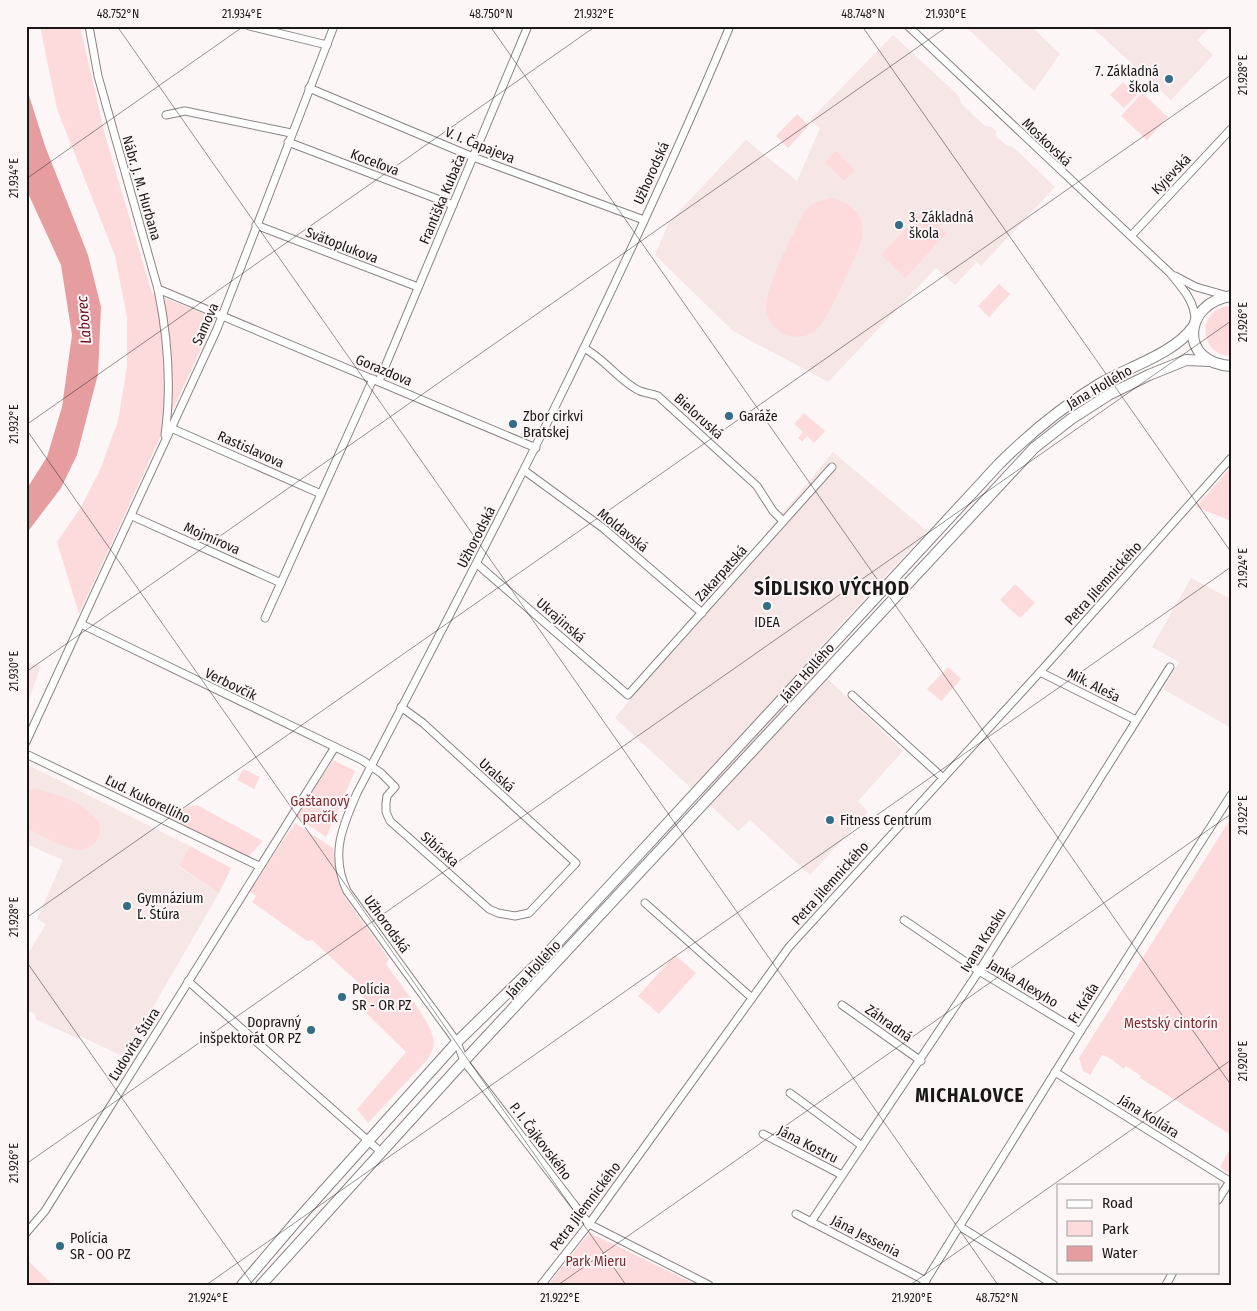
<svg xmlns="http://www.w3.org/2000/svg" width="1257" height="1311" viewBox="0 0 1257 1311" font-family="'Fira Sans Condensed',sans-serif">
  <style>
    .built { fill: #f6e6e6 }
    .green { fill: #fddbdc }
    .water { fill: #e59d9f }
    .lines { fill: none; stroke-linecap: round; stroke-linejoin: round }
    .street-casing { stroke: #8a8484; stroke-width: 9 }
    .secondary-casing { stroke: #8a8484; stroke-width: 12 }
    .street { stroke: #fff; stroke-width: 7 }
    .secondary { stroke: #fff; stroke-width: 10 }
    .ticks { fill: none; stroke: #1a1717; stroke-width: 1; stroke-opacity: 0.45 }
    .poi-dot { fill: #336e86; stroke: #fdf6f6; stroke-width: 2 }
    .labels { text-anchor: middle; stroke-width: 4; stroke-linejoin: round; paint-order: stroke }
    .poi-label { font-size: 14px; fill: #1a1717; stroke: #fdf6f6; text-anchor: start }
    .street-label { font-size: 14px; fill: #1a1717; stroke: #fdf6f6 }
    .park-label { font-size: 14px; fill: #7e2932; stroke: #fdf6f6 }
    .water-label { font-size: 15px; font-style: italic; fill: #620c1d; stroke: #fdf6f6 }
    .district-label { font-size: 19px; font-weight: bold; letter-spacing: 1px; fill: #1a1717; stroke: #fdf6f6 }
    .neatline { fill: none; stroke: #1a1717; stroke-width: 2 }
    .ticks-label { font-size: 12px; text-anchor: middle; fill: #1a1717 }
  </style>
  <rect width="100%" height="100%" fill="#fdf6f6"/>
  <g class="built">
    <polygon points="965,26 1031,26 1060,54 1034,91"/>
    <polygon points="1091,26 1211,26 1197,40 1213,55 1171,100"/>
    <polygon points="893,35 959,96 961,103 973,115 985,126 992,127 996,131 996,136 1006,145 1013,147 1055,187 981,266 977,262 955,285 936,268 828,382 733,331 655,255 669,222 746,140 797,181 820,128 810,120"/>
    <polygon points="833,452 927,531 808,660 903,751 858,801 868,812 810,875 750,820 738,831 615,718"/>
    <polygon points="1191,578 1231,599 1231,728 1163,689 1179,662 1152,647"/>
    <polygon points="26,662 41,666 26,707"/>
    <polygon points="28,765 190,846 179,867 219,893 124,1057 80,1036 79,1039 35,1019 36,1015 26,1009 26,957 46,924 37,919 63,860 26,844"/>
  </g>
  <g class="green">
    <polygon points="40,26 80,26 106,139 152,293 215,318 79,614 57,542 81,507 100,470 118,421 127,367 127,317 115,256 57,109"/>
    <polygon points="1123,82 1137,95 1124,108 1110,95"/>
    <polygon points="1142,93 1168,117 1147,140 1121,116"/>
    <polygon points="797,114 809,125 788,148 776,136"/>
    <polygon points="836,151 855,170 844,181 825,162"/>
    <path d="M829 198C851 201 866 215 862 238 856 256 828 320 816 330 808 337 797 338 787 335 775 331 766 319 766 306 765 289 795 228 805 211L814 203Z"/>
    <polygon points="923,211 947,233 905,278 881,255"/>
    <polygon points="999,284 1010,294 989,317 978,306"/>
    <path d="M1231 306V356C1197 355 1197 306 1231 306Z"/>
    <polygon points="804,413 825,431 814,443 807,436 802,442 798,438 803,432 794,424"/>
    <polygon points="1231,467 1231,521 1196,507"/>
    <polygon points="1015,584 1035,603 1020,618 1000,600"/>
    <polygon points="948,667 961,679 941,701 927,689"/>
    <polygon points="333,760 355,771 326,837 296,816"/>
    <polygon points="243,769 260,777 254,789 237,780"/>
    <path d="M36 789C55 793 111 811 98 838 95 845 88 850 80 850 66 850 39 834 26 828V791Z"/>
    <polygon points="197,805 263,841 248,857 168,817 171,811"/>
    <polygon points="1231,818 1231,1135 1140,1078 1141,1076 1126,1066 1124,1069 1108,1057 1102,1055 1090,1075 1083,1071 1079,1058"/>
    <path d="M295 823 333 848 340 886 344 896 389 959 386 964C397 980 430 1020 433 1038 435 1046 432 1053 427 1060L368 1123 357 1109 406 1052 365 1012 363 987 312 940 307 941 252 902 256 896 249 891Z"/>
    <polygon points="190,846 231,868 219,893 179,866"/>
    <polygon points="675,955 696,973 659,1014 638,996"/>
    <polygon points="1231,1147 1231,1175 1220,1167"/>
    <polygon points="590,1232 594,1235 697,1285 548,1285"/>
    <polygon points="26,1259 53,1285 26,1285"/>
  </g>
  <polygon class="water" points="26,86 45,146 88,255 101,307 98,374 77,455 61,488 26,534 26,490 47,457 62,407 72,335 61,265 26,189"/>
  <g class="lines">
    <defs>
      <g id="street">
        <path d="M89 26 98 76 158 289C168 338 172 385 165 435"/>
        <polyline points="249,26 327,45"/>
        <path d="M908 26 1170 273C1182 288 1195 301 1195 320"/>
        <polyline points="309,88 473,157 644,220"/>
        <polyline points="166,115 185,111 291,133"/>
        <polyline points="288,142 453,205"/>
        <polyline points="256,225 418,287"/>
        <polyline points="1131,236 1231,129"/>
        <polyline points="1175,276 1196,287 1228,296"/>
        <polyline points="158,289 536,448"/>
        <path d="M584 348C605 359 620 382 640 391 645 393 652 394 658 396L757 486 773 511 783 521"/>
        <polyline points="379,381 528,26"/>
        <polyline points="171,428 321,494"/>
        <polyline points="525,471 603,528 702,613"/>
        <polyline points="132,516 281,583"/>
        <polyline points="477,564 628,695 832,467"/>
        <polyline points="265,618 373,379"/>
        <polyline points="81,624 362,760 381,773 395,787 387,796 386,803 386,812 390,821 489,909 498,913 515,916 529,913 576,863 423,723 401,707"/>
        <polyline points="1040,672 1136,720"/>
        <polyline points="852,695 943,778"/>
        <polyline points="26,742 217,329 334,26"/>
        <polyline points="26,754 259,866"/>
        <polyline points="645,903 752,998"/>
        <polyline points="904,920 979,971 1080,1032"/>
        <polyline points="188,981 382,1153"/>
        <polyline points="842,1005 921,1061"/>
        <polyline points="1055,1072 1231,1182"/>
        <polyline points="790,1093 862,1146"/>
        <polyline points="763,1134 842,1175"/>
        <polyline points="1218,1200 1230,1181"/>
        <polyline points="796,1214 926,1281"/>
        <polyline points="811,1222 979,971 1170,667"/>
        <polyline points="959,1226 1054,1285"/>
        <polyline points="26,1233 45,1211 335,747"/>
        <polyline points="541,1285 589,1224 789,947 1040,672 1231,458"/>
        <path d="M709 1285 589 1224 464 1061 457 1042 347 891C330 855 342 827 357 793 489 541 620 289 730 26"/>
        <polyline points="923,1285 1080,1032 1231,795"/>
        <polyline points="1166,1285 1173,1272"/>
      </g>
      <g id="secondary">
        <path d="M1231 296C1183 303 1178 363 1231 366"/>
        <path d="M242 1285 300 1217 457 1042 545 956 999 464C1030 433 1063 406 1101 383 1129 367 1175 353 1193 327"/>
        <polyline points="261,1285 464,1061 1034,448 1071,419 1110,394 1149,375 1186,360 1210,361"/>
      </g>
    </defs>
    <use href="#street" class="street-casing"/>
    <use href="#secondary" class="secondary-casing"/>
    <use href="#street" class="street"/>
    <use href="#secondary" class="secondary"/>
  </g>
  <path class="ticks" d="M117 26 998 1285M490 26 1231 1085M862 26 1231 552M26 179 244 26M26 425 596 26M26 429 626 1285M26 672 948 26M26 918 1231 75M26 961 253 1285M26 1164 1231 321M206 1285 1231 567M558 1285 1231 814M910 1285 1231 1060"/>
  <g class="poi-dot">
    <circle cx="1169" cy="79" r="5"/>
    <circle cx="899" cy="225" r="5"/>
    <circle cx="729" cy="416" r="5"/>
    <circle cx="513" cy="424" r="5"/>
    <circle cx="767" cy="606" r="5"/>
    <circle cx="830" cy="820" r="5"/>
    <circle cx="127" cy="906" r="5"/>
    <circle cx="342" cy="997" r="5"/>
    <circle cx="311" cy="1030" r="5"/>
    <circle cx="60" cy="1246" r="5"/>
  </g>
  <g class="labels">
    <g class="poi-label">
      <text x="1159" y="76" text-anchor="end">7. Základná<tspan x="1159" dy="16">škola</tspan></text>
      <text x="909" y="222">3. Základná<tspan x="909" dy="16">škola</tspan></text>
      <text x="523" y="421">Zbor cirkvi<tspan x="523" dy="16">Bratskej</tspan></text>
      <text x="739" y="421">Garáže</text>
      <text x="767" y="627" text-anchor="middle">IDEA</text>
      <text x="840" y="825">Fitness Centrum</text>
      <text x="137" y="903">Gymnázium<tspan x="137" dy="16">Ľ. Štúra</tspan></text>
      <text x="352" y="994">Polícia<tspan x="352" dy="16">SR - OR PZ</tspan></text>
      <text x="301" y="1027" text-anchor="end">Dopravný<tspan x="301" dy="16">inšpektorát OR PZ</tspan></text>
      <text x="70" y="1243">Polícia<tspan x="70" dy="16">SR - OO PZ</tspan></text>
    </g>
    <g class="street-label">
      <text transform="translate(1047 142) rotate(44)" y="5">Moskovská</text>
      <text transform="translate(480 145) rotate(22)" y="5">V. I. Čapajeva</text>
      <text transform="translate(375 162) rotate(21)" y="5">Koceľova</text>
      <text transform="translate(651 173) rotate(-66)" y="5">Užhorodská</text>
      <text transform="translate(1171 174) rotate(-46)" y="5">Kyjevská</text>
      <text transform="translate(142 188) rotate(74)" y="5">Nábr. J. M. Hurbana</text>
      <text transform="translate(442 199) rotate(-67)" y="5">Františka Kubača</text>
      <text transform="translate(342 245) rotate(21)" y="5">Svätoplukova</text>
      <text transform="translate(205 324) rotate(-66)" y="5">Samova</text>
      <text transform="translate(384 370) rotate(23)" y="5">Gorazdova</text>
      <text transform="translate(1099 387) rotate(-30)" y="5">Jána Hollého</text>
      <text transform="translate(699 416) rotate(42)" y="5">Bieloruská</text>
      <text transform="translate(251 449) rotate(24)" y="5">Rastislavova</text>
      <text transform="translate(623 530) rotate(39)" y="5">Moldavská</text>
      <text transform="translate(476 537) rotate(-63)" y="5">Užhorodská</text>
      <text transform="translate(212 538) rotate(24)" y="5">Mojmírova</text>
      <text transform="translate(721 573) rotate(-48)" y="5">Zakarpatská</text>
      <text transform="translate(1103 583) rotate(-48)" y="5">Petra Jilemnického</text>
      <text transform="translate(561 620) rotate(41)" y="5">Ukrajinská</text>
      <text transform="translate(807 672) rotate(-48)" y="5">Jána Hollého</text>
      <text transform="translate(231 684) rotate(26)" y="5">Verbovčík</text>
      <text transform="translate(1094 685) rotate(27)" y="5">Mik. Aleša</text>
      <text transform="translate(497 775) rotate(42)" y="5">Uralská</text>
      <text transform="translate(148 799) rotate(26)" y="5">Ľud. Kukorelliho</text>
      <text transform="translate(440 849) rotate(41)" y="5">Sibírska</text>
      <text transform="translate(830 883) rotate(-48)" y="5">Petra Jilemnického</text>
      <text transform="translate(387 924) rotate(54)" y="5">Užhorodská</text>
      <text transform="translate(983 940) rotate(-58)" y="5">Ivana Krasku</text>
      <text transform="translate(533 969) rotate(-47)" y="5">Jána Hollého</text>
      <text transform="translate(1023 983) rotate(31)" y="5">Janka Alexyho</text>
      <text transform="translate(1083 1003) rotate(-58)" y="5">Fr. Kráľa</text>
      <text transform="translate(889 1023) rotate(35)" y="5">Záhradná</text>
      <text transform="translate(134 1044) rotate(-58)" y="5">Ľudovíta Štúra</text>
      <text transform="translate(1149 1116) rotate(32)" y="5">Jána Kollára</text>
      <text transform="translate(541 1141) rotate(53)" y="5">P. I. Čajkovského</text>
      <text transform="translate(808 1144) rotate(27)" y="5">Jána Kostru</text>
      <text transform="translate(585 1206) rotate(-53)" y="5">Petra Jilemnického</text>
      <text transform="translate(866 1236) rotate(27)" y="5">Jána Jessenia</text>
    </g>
    <g class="park-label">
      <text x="320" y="806">Gaštanový<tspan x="320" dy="16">parčík</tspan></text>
      <text x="1171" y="1028">Mestský cintorín</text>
      <text x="596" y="1266">Park Mieru</text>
    </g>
    <g class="water-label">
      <text transform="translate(84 320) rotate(-95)" y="5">Laborec</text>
    </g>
    <g class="district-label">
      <text x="832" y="595">SÍDLISKO VÝCHOD</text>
      <text x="970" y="1102">MICHALOVCE</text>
    </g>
  </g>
  <rect width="1257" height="1311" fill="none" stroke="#fdf6f6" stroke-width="55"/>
  <rect x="1057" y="1184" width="162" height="90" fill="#fdf6f6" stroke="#a29d9d"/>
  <rect x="1067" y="1200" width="25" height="8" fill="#ffffff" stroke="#a29d9d"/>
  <text x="1102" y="1208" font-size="15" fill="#1a1717">Road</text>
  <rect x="1067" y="1221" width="25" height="15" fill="#fddbdc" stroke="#a29d9d"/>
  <text x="1102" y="1234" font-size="15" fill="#1a1717">Park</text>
  <rect x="1067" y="1246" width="25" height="15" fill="#e59d9f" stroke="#a29d9d"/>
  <text x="1102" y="1258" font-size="15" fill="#1a1717">Water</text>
  <rect x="28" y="28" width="1202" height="1256" class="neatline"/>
  <g class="ticks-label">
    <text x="118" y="18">48.752°N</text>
    <text x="242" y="18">21.934°E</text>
    <text x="491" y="18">48.750°N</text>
    <text x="594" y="18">21.932°E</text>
    <text x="863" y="18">48.748°N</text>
    <text x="946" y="18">21.930°E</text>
    <text transform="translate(1243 75) rotate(-90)" y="4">21.928°E</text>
    <text transform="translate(14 178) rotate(-90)" y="4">21.934°E</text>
    <text transform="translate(1243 322) rotate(-90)" y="4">21.926°E</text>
    <text transform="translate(14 424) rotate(-90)" y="4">21.932°E</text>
    <text transform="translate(1243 568) rotate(-90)" y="4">21.924°E</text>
    <text transform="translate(14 671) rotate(-90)" y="4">21.930°E</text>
    <text transform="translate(1243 815) rotate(-90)" y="4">21.922°E</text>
    <text transform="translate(14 917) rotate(-90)" y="4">21.928°E</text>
    <text transform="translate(1243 1061) rotate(-90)" y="4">21.920°E</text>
    <text transform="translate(14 1163) rotate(-90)" y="4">21.926°E</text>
    <text x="208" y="1302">21.924°E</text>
    <text x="560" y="1302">21.922°E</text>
    <text x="912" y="1302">21.920°E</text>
    <text x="997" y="1302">48.752°N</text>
  </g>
</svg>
